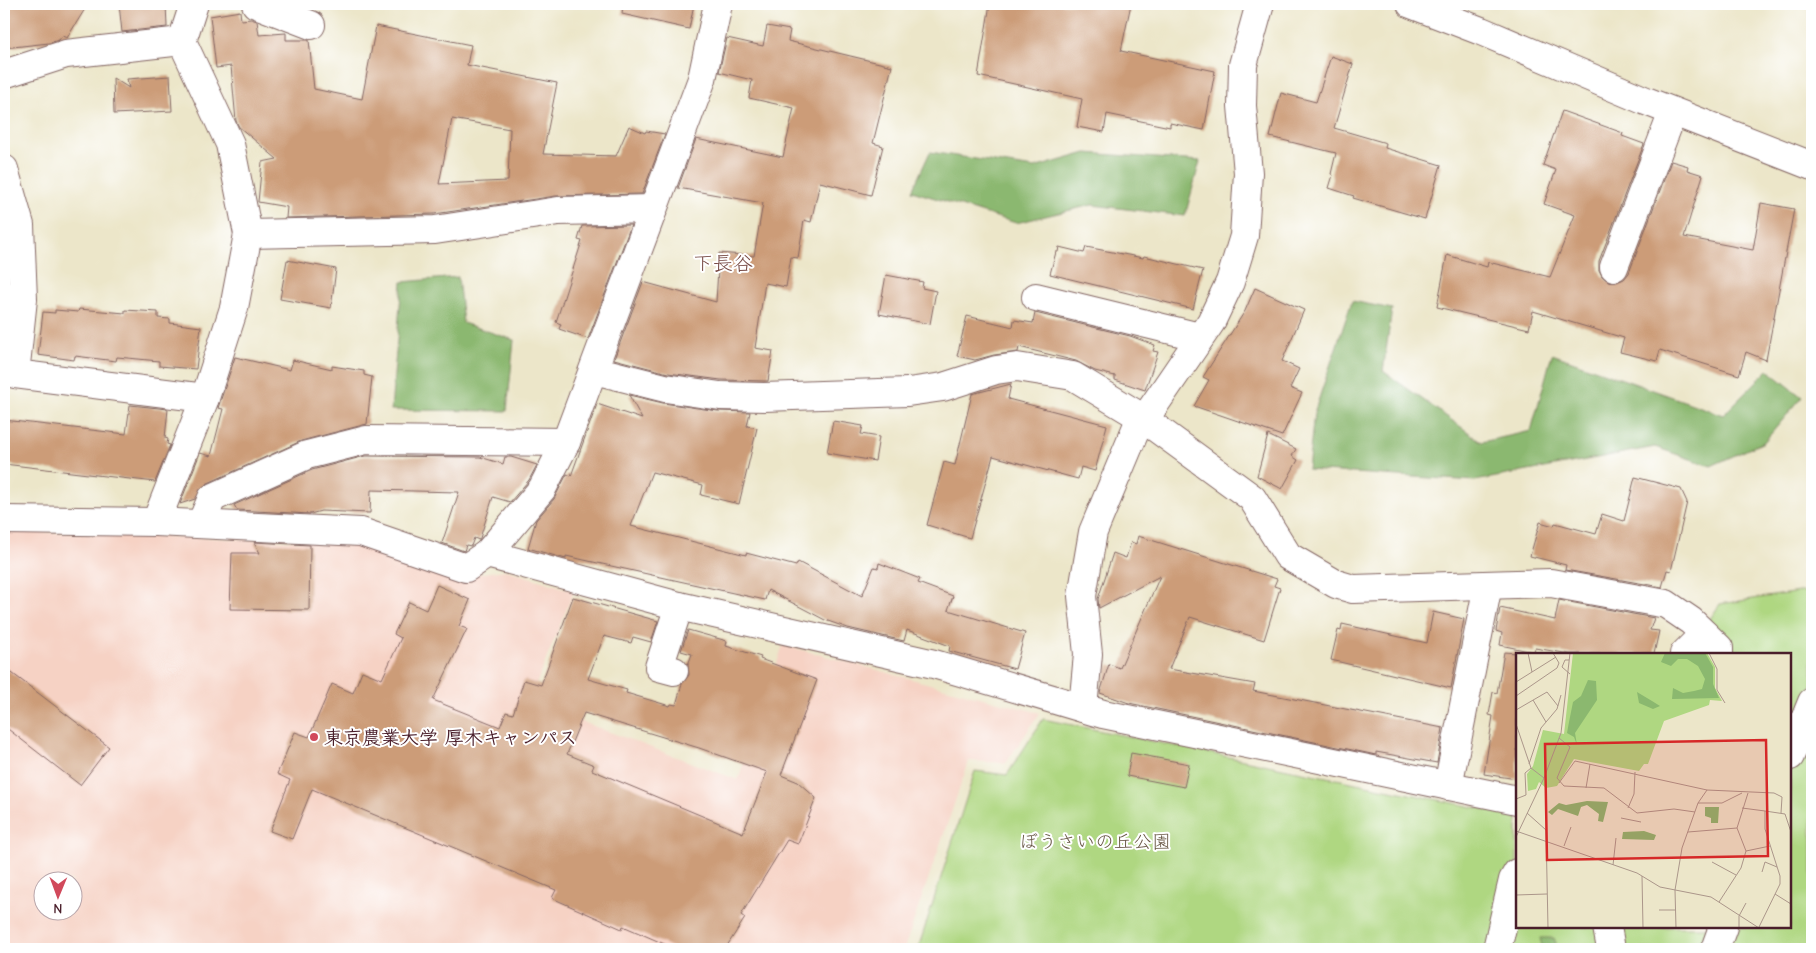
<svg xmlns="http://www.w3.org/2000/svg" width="1816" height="953" viewBox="0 0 1816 953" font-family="'Comic Neue','Klee One',sans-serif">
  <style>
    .built { fill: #f6d2c4; fill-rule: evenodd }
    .green { fill: #afd781; stroke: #7c7b56 }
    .forest { fill: #8bb86f; stroke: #6a6c4d }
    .building { fill: #cc9c78; fill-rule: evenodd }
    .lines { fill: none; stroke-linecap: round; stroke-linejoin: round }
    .minor-casing { stroke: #836562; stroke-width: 30 }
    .minor { stroke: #fff; stroke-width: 28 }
    .poi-dot { fill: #d1495b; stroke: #fff; stroke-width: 2 }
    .labels { text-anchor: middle; stroke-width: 4; stroke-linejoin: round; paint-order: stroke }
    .poi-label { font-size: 19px; font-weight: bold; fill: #4a1f2b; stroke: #fff; text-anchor: start }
    .park-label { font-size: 19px; fill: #685645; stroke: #fff }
    .neighbourhood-label { font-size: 20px; fill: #784b46; stroke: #fff }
    .inset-road { fill: none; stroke: #ab968a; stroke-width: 1 }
    .view { fill: #d62828; fill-opacity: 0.15; stroke: #d62828; stroke-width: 2.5 }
    .inset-edge { fill: none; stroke: #4a1f2b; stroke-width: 2.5 }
  </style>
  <rect width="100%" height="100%" fill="#fff"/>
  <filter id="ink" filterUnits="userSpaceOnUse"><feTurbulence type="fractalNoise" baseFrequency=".02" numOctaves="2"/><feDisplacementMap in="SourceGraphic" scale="10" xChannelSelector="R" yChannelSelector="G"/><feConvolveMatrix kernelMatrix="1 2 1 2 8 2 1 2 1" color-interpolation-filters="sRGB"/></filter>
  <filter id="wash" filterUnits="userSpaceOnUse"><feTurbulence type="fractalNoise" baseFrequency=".0096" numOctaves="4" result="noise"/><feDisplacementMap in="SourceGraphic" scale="20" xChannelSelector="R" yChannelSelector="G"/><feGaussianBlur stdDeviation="1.12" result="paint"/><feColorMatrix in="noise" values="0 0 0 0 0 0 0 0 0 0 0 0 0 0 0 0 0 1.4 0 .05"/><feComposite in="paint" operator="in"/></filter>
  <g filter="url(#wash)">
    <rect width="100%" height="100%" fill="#ece6c9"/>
    <path class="built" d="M4 531 362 543 460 576 506 570 574 591 529 702 738 780 783 645 1040 713 1006 763 969 761 904 949H4ZM42 880H72V910H42Z"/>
    <polygon class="green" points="1812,590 1812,949 918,949 975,771 1007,775 1043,719 1517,816 1517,927 1790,927 1790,654 1686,654 1720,604"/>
    <g class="forest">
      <polygon points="930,152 1034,168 1086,153 1200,161 1185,216 1092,205 1016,223 912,191"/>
      <polygon points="458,277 463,323 514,340 507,411 391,410 402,282"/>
      <polygon points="1352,301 1392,309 1383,371 1482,442 1531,431 1552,354 1723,415 1768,370 1802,397 1764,442 1711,466 1655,447 1475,481 1308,470 1314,413"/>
      <polygon points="1540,938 1554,938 1558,949 1543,949"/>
    </g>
    <g id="blocks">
      <g class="building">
        <polygon points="4,4 88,4 67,38 62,36 59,40 49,43 4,48"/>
        <polygon points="119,4 166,4 167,27 122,32"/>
        <polygon points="623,4 694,4 689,29 622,14"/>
        <polygon points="990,4 1131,4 1121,51 1215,71 1204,130 1170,123 1170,127 1107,114 1104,132 1077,127 1082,99 978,76"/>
        <path d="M240 11 241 20 251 19 257 21 259 35 286 33V40H309L314 89 362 99 376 26 471 45 467 65 557 83 543 154 616 156 629 126 645 133 646 131 665 134 642 194 556 196 434 214 286 218 287 207 258 202 262 162 277 159 239 127 236 121 231 66 216 68 210 16ZM452 119 510 129 508 181 439 184Z"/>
        <polygon points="767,26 790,30 788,41 892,66 873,143 883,146 871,195 820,182 811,222 804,220 798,258 791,257 786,287 765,283 755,348 773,351 768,381 721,380 668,373 614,359 643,282 716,302 719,253 754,256 763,203 678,188 696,139 783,157 794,108 749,98 752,80 719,72 727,38 763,46"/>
        <polygon points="1331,56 1353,64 1334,128 1386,143 1385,148 1441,165 1425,219 1353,198 1354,196 1329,188 1333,175 1331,174 1336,153 1270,137 1281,93 1316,102"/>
        <polygon points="170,76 172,111 114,114 113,78 129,88 127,79"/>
        <polygon points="1562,111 1623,133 1622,136 1644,144 1599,261 1599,270 1602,276 1608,281 1617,282 1624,279 1629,273 1671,161 1688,166 1687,170 1703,175 1684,237 1753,250 1761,203 1794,209 1766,360 1746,352 1739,375 1660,350 1657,361 1620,352 1624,338 1533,311 1529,329 1437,307 1447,255 1487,267 1488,262 1550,277 1575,215 1544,204 1556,170 1543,165"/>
        <polygon points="631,225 588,339 559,329 561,324 556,322 582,241 578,240 582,226"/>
        <polygon points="1059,247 1084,253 1086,247 1128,255 1143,258 1144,256 1203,270 1193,309 1050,274 1056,252 1058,252"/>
        <polygon points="287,260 336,269 331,308 280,299"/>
        <polygon points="886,275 923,282 922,288 936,291 930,324 879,314"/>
        <polygon points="1255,288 1304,310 1282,361 1299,369 1290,388 1302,393 1282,436 1194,406 1209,380 1203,377 1245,311"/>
        <polygon points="79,309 125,313 125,310 158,312 158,318 170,319 170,323 201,327 196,369 159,366 159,361 117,357 116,361 75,356 74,360 38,355 43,312 55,313 55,310 78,312"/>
        <polygon points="1035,313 1130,336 1155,345 1153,351 1158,352 1145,390 1115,380 1115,376 1095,371 1076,361 1019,347 1018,352 994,355 975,360 957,356 967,316 1013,327 1014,320 1033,323"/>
        <polygon points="235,357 290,370 293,360 332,369 332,366 364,371 364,375 372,377 367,424 301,441 206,484 195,499 180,504 200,453 211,456 223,409 218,408"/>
        <polygon points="1011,384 1008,399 1107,425 1095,471 1081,467 1078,479 993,456 970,538 927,525 944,462 955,465 972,394"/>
        <polygon points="629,395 663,403 718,411 750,412 747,426 757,428 739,504 701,495 703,485 652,472 631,526 746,555 746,553 796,566 798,562 862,596 874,567 878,568 879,563 920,579 918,583 953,596 948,610 1025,633 1015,669 949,651 950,646 907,630 904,641 848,628 825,620 768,590 765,600 566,556 566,559 528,548 536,520 554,499 567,474 571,476 597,404 642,419"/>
        <polygon points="130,405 168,409 165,438 168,439 167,444 170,445 155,482 4,464 4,420 126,434"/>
        <polygon points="833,421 863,426 861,434 879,437 875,461 827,453"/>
        <polygon points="1268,435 1296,449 1292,456 1298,460 1282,489 1257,476"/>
        <polygon points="365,456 480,457 503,464 505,457 511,457 537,465 529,480 510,502 493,497 480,538 479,540 474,538 471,546 466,545 464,551 442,543 459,492 371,490 370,513 321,511 310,514 237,510 234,505 312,470"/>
        <polygon points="1635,477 1681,489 1687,502 1671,571 1667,570 1662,587 1565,570 1566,565 1530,556 1540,522 1554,526 1555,523 1596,534 1602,514 1624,521"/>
        <polygon points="1138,536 1277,579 1274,586 1280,588 1264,640 1190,617 1169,669 1255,684 1253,691 1443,728 1437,763 1376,752 1376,755 1129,703 1100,693 1109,664 1120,668 1160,576 1099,608 1098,599 1113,553 1126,558 1131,542 1136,544"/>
        <polygon points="254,542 310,545 309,610 230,609 232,553 260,553"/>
        <path d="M437 585 470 600 459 626 467 629 433 700 500 727 506 712 513 714 524 680 541 685 573 597 658 621 651 642 633 637 631 643 604 636 588 679 627 690 626 693 670 706 671 704 676 705 682 684 689 675 688 665 692 654 681 651 688 630 727 641 726 646 761 657 760 659 817 680 781 775 798 782 816 798 798 844 787 840 741 915 745 918 725 949H676L623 926 622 929 552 898 556 890 312 789 292 839 270 831 290 780 277 774 295 732 309 737 332 684 353 693 362 671 382 679 401 638 394 634 409 602 426 610ZM584 713 699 748 767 772 743 833 592 770 594 765 567 754Z"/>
        <polygon points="1559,600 1654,618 1650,630 1659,631 1654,654 1570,654 1535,648 1534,652 1500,645 1502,633 1496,631 1500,608 1555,620"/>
        <polygon points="1433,612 1464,619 1451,688 1331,660 1338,630 1341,631 1342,624 1427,643"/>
        <polygon points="1504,652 1517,653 1517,779 1484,774 1493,716 1489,715 1493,692 1497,693"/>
        <polygon points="4,667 109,747 80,785 4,726"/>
        <polygon points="1131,753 1189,764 1184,787 1127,776"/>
      </g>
    </g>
  </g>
  <g filter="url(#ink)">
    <use href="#blocks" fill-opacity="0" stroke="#836562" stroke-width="1"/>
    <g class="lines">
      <defs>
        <g id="minor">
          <polyline points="256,4 311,25"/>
          <polyline points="1411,4 1481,31 1646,101 1812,166"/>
          <polyline points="4,74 66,54 182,41"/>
          <polyline points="4,169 20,225 23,299 15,374 205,398"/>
          <polyline points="248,234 435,230 558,211 653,209"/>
          <polyline points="1614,267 1673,112"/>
          <polyline points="1036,297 1200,337"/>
          <polyline points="594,370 665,388 720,396 764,397 908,392 943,387 996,370 1017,367 1073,376 1141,417 1252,498 1288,556 1336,584 1353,589 1551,583 1666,604 1691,621 1719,648 1719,654"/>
          <polyline points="1144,420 1211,322 1230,282 1244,236 1248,173 1242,106 1243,65 1260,4"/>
          <polyline points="4,520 156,522 361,532 466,568 487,554 679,606 934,664 1103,714 1517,800"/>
          <polyline points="156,522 205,398 234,308 248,234 230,144 182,41 194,4"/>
          <polyline points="201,524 212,498 307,455 366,440 566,442"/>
          <polyline points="487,554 542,489 566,442 702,79 718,4"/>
          <polyline points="1684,654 1704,634"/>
          <polyline points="674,671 659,667 679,606"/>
          <polyline points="1083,708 1088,654 1082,596 1093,532 1141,417"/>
          <polyline points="1790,756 1812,702"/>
          <polyline points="1448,786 1488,585"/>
          <polyline points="1607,927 1611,949"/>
          <polyline points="1497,949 1513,880 1517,873"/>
          <polyline points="1715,949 1723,927"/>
        </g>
      </defs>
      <use href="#minor" class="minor-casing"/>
      <use href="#minor" class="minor"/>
    </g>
  </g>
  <circle class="poi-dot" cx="314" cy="737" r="5"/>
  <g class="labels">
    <g class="poi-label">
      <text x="324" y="744">東京農業大学 厚木キャンパス</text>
    </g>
    <g class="park-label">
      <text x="1095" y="848">ぼうさいの丘公園</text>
    </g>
    <g class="neighbourhood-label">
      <text x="723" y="270">下長谷</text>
    </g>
  </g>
  <g transform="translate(1516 653)">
    <rect width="275" height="275" fill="#ece6c9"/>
    <path d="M57 0H191L199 14V35L206 48 194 47 193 52 148 68 132 111H128L123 118 58 106 41 133 30 135 23 129 20 136 12 138 11 121 17 113 27 77 48 81Z" fill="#afd781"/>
    <path d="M149 0H189L197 14V31L203 45 156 46 157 35 167 40 178 38 186 36 189 26 182 13 171 6H162L155 13 145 9ZM72 27 80 28 81 47 59 80 61 92 58 84 51 80 53 69 57 49 65 43ZM121 39 136 48 144 53 137 56 123 50ZM71 148 92 149 87 169 82 168 83 161 71 152 65 154 62 163 42 156 36 162 32 159 43 150 50 152ZM189 154H203L202 170H195V165L189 163ZM128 178 140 182 138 187 106 186 107 179Z" fill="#8bb86f"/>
    <path class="inset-road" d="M12 0 16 19M193 0 201 16V37L209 50M53 7H49L46 14 54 21M0 29 40 4M0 43 41 15 43 10 37 0M17 47 30 69M0 57 31 39 42 53M0 71 15 115 28 125M43 85 54 94 41 125 48 133 88 135 121 160 158 156 179 159M13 111 25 75 41 56 45 42M43 130 59 108 191 137 258 140 266 144 265 160M70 135 74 111M0 146 10 142 9 120 15 115M182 150H206L226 140M112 155 118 141 119 119M226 155 249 158V176L264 223V231L243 274M249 158 269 161 275 179M11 160 30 177 32 275M105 165 125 169M0 178 121 220 144 234 195 244 243 275M172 179 221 175M0 184 28 125 45 80 54 0M48 193 55 174M230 198 254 193M196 209 220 222M97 212 100 185M246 219 249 209 261 214M126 223 127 275M259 241 275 251M0 242 31 241M203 249 225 215 230 198 221 175 232 140M143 257H160M160 275 159 237 166 195 182 150 191 137M223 275V263L230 250"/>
    <path class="view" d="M250 87 252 203 31 207 29 91Z"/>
    <rect width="275" height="275" class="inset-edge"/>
  </g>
  <rect width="1816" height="953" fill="none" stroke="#fff" stroke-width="20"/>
  <g transform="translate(58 896) rotate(181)"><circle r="24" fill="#ffffff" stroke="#b7a5aa"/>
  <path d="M0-4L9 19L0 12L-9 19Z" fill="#d1495b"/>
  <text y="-8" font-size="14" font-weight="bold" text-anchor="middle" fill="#4a1f2b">N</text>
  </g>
</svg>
